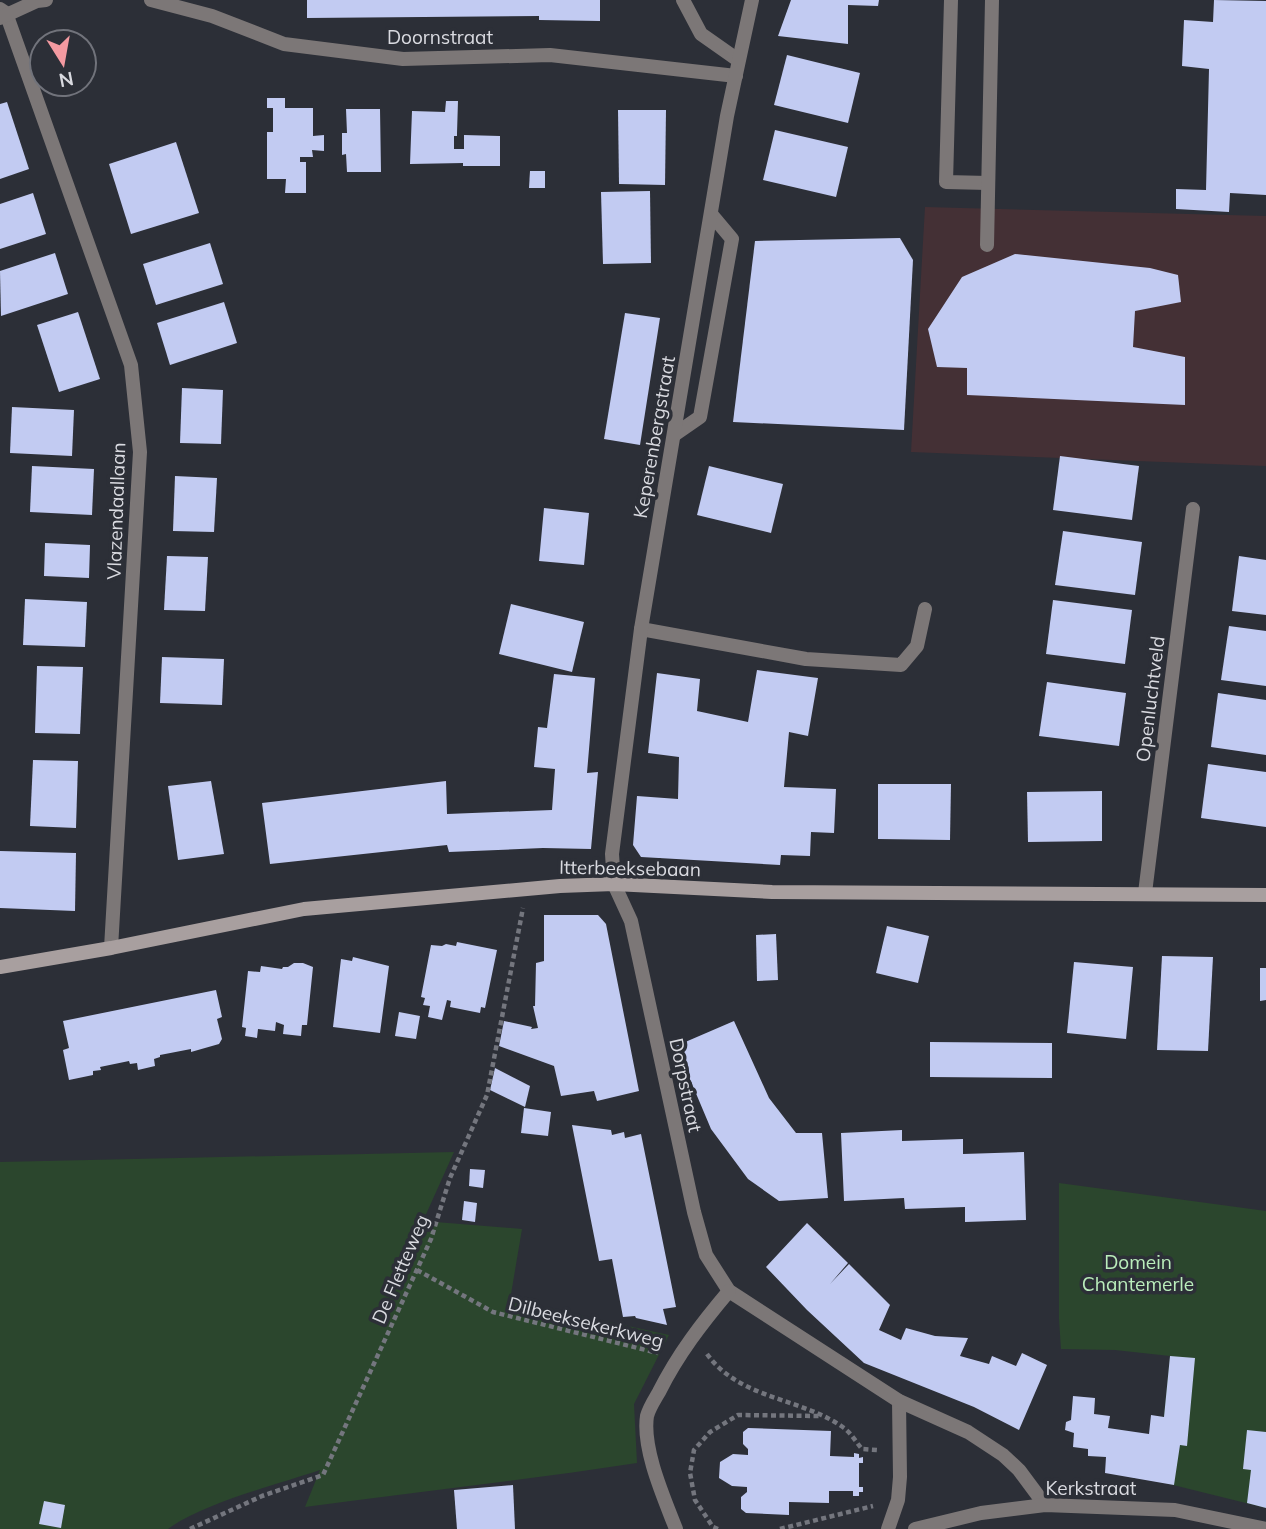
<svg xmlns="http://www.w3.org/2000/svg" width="1266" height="1529" viewBox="0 0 1266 1529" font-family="Mulish,sans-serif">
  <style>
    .education { fill: #443035 }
    .green { fill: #2b462d }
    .building { fill: #c2cbf2 }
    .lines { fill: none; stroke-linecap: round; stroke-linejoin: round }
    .path { stroke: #74767e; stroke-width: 4.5; stroke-dasharray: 5 3.5; stroke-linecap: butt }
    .service { stroke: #7c7777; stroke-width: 14 }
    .minor { stroke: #7c7777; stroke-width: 14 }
    .tertiary { stroke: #7c7777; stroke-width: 14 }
    .secondary { stroke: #a89f9f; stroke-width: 14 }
    .labels { text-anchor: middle; stroke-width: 7; stroke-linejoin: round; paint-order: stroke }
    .street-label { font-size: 19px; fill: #d9dae0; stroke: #2c2f37 }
    .park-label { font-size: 19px; fill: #baedbb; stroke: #2c2f37 }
  </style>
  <rect width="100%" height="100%" fill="#2c2f37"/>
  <polygon class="education" points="925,207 1266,216 1266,466 911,452"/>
  <g class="green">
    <path d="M454 1152 423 1221 522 1229 510 1300 669 1335 634 1404 637 1463C526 1480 416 1492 305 1507L320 1470C276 1485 203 1503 168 1529H0V1162Z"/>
    <polygon points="1059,1183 1266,1211 1266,1508 1157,1481 1170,1356 1115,1350 1061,1349 1059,1319"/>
  </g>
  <g class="building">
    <polygon points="307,0 600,0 600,21 539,20 539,16 307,18"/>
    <polygon points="791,0 879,0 878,6 848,5 848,44 778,36"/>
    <polygon points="1214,0 1266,1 1266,195 1230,193 1229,212 1176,209 1176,189 1206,190 1209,69 1182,66 1184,20 1213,22"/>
    <polygon points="787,55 860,73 848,123 774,105"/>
    <polygon points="267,98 285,98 285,108 313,108 313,136 324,135 324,151 312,150 313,157 300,157 300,162 306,162 306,193 285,193 286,179 267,179 267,132 273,132 273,108 267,108"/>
    <polygon points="446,101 458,101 457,133 457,136 454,136 454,149 464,149 464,135 500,136 500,166 463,166 463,163 410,164 412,111 445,112"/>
    <polygon points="7,102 29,169 0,179 0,104"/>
    <polygon points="346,109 380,109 381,172 347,172 346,154 342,155 342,133 347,133"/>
    <polygon points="618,110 666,110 665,185 619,184"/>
    <polygon points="775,130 848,147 836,197 763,180"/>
    <polygon points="176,142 199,213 131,234 109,164"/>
    <polygon points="530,171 545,171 545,188 529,188"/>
    <polygon points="650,191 651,263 603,264 601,192"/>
    <polygon points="33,193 46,234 0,249 0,204"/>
    <polygon points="900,238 913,260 904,430 733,422 755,241"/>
    <polygon points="210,243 223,284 156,305 143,264"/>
    <polygon points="55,253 68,294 1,316 0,271"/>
    <polygon points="1015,254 1150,268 1178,275 1181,302 1135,311 1133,347 1185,357 1185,405 967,395 967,368 937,367 928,329 962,277"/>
    <polygon points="224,302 237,343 170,365 157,323"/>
    <polygon points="78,312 100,379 59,392 37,325"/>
    <polygon points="625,313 660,318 640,445 604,439"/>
    <polygon points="182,388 223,390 221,444 180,443"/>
    <polygon points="12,407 74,410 72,456 10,453"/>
    <polygon points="1060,456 1139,466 1132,520 1053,510"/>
    <polygon points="32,466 94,469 92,515 30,512"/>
    <polygon points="709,466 783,484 771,533 697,515"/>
    <polygon points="175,476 217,478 214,532 173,531"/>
    <polygon points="544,508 589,513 584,565 539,561"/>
    <polygon points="1063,531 1142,542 1135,595 1055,585"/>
    <polygon points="45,543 90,545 89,578 44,576"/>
    <polygon points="167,556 208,557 205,611 164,610"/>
    <polygon points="1239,556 1266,560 1266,615 1232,611"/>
    <polygon points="25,599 87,602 85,647 23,645"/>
    <polygon points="1053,600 1132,610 1125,664 1046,654"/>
    <polygon points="511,604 584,622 572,672 499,654"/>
    <polygon points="1229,626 1266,631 1266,686 1221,680"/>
    <polygon points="162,657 224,659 222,705 160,703"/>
    <polygon points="37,666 83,667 80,734 35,733"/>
    <polygon points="757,670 818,678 808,736 789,732 784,787 836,789 834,833 811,832 810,856 781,855 780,865 641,857 633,845 637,796 678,799 679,757 648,753 657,673 700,679 697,711 748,722"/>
    <polygon points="554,674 595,678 587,773 598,772 591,849 543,848 449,852 447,845 270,864 262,803 446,781 447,814 552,810 555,769 534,767 538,727 547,728"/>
    <polygon points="1047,682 1126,693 1119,746 1039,736"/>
    <polygon points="1218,693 1266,700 1266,755 1211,747"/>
    <polygon points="33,760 78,761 76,828 30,826"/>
    <polygon points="1208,764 1266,772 1266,827 1201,818"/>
    <polygon points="211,781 224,854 178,860 168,786"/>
    <polygon points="878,784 951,784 950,840 878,839"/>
    <polygon points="1102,791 1102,841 1028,842 1027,792"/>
    <polygon points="0,851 76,853 75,911 0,908"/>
    <polygon points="544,915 598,915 606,924 639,1091 597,1101 594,1091 561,1096 554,1066 499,1046 504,1021 532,1027 531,1029 538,1028 533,1006 535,1006 536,963 544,961"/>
    <polygon points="887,926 929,936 918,983 876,973"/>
    <polygon points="776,934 778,980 757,981 756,935"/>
    <polygon points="457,942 497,950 485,1008 481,1007 480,1013 450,1007 451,1001 447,1000 442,1020 428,1017 430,1006 423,1005 425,998 421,997 431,945 442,946 446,944 456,946"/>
    <polygon points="1162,956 1213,957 1208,1051 1157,1050"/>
    <polygon points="353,957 389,966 380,1033 333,1027 341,959 352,961"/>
    <polygon points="1074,962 1133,967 1126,1039 1067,1033"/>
    <polygon points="294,963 303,963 313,967 307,1025 302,1025 301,1036 283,1034 284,1025 276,1022 275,1031 258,1029 257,1038 245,1036 246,1028 242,1027 248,971 260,972 261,966 282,969 283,967 288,967"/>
    <polygon points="1260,968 1266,968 1266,1000 1260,1001"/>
    <polygon points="216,990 222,1017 217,1019 222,1039 219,1044 191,1052 191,1049 160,1055 160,1057 154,1059 155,1066 138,1070 137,1063 130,1064 129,1061 100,1067 101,1070 93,1071 93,1075 69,1080 63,1050 69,1048 63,1021"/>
    <polygon points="399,1012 420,1016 416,1039 395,1036"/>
    <polygon points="734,1021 769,1098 796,1133 822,1133 828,1198 779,1201 748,1179 711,1129 676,1046"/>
    <polygon points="930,1042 1052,1043 1052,1078 930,1077"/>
    <polygon points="495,1068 530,1086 525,1107 490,1090"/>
    <polygon points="524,1108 551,1112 548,1136 521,1133"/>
    <polygon points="572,1125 611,1130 612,1135 624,1132 625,1138 641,1134 676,1307 663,1309 667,1325 636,1318 635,1316 623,1317 612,1259 599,1261"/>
    <polygon points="902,1130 902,1141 963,1139 963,1154 1024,1152 1026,1220 965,1222 965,1207 905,1209 904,1198 844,1201 841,1133"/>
    <polygon points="470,1169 485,1170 483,1188 469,1186"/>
    <polygon points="464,1201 477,1203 475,1222 462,1220"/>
    <polygon points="807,1223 848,1263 830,1284 849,1264 890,1305 879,1330 901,1340 906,1328 935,1336 968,1338 960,1356 989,1364 992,1356 1016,1366 1022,1353 1047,1365 1019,1430 974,1407 864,1363 807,1310 766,1267"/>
    <polygon points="1170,1356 1195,1358 1187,1446 1180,1445 1174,1485 1105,1473 1106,1457 1088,1456 1088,1449 1073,1447 1074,1433 1065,1430 1066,1422 1071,1420 1073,1396 1095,1398 1094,1414 1110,1416 1108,1428 1149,1434 1151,1415 1164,1417"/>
    <polygon points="748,1428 831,1431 830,1456 854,1457 854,1453 859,1454 859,1458 863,1457 863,1463 859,1463 859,1487 863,1487 863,1492 859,1492 859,1496 853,1496 853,1491 829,1491 829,1503 789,1502 789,1515 746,1513 741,1509 741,1497 747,1492 747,1487 732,1486 719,1478 720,1462 733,1454 748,1455 748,1449 743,1444 743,1432"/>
    <polygon points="1247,1430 1266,1432 1266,1508 1247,1503 1251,1470 1243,1469"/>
    <polygon points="513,1485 515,1529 457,1529 454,1490"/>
    <polygon points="44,1501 65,1505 61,1528 39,1524"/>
  </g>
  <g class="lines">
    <g class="path">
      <polyline points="417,1270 493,1312 658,1353"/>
      <path d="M707 1354C740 1400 801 1397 844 1428 851 1433 856 1442 862 1449L877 1450"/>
      <polyline points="190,1529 262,1496 323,1475 431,1239 450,1178 487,1095 523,908"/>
      <polyline points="718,1529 713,1527 695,1500 690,1473 694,1450 710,1432 738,1415 819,1416"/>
      <polyline points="780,1529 873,1506"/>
    </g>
    <g class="service">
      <polyline points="683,0 701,34 738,60"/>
      <polyline points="951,0 946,182 988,183"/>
      <polyline points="987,245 992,0"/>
      <polyline points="674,435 700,417 732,239 711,214"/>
      <polyline points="641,629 806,659 901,665 917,646 925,609"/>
      <polyline points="888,1529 898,1500 900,1477 899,1401"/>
    </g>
    <g class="minor">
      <polyline points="151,0 212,16 284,44 403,59 550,55 736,76"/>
      <polyline points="0,9 6,13 131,365 140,452 111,948"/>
      <polyline points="0,18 37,1 46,0"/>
      <polyline points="614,884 631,921 694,1212 706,1255 729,1291 899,1401 968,1432 1003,1455 1019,1470 1045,1505"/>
      <polyline points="1145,893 1193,509"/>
      <path d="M676 1529C664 1498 642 1449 647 1416 649 1408 655 1399 659 1392 678 1354 702 1323 729 1291"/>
      <polyline points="915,1529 981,1513 1045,1505 1175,1510 1266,1529"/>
    </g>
    <polyline class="tertiary" points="614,884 612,854 641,629 727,116 752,0"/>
    <polyline class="secondary" points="0,967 111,948 304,909 560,886 614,884 772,892 1266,895"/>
  </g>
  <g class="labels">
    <g class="street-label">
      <text x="440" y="44">Doornstraat</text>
      <text transform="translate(654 437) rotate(-80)" y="7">Keperenbergstraat</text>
      <text transform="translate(116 511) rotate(-88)" y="7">Vlazendaallaan</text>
      <text transform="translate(1150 699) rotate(-83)" y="7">Openluchtveld</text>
      <text transform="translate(630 868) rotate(1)" y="7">Itterbeeksebaan</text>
      <text transform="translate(686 1085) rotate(78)" y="7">Dorpstraat</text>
      <text transform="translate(400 1269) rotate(-67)" y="7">De Fletteweg</text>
      <text transform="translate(586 1322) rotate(14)" y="7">Dilbeeksekerkweg</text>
      <text x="1091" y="1495">Kerkstraat</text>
    </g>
    <g class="park-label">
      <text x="1138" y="1269">Domein<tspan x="1138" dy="22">Chantemerle</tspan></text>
    </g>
  </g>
  <g transform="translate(63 63) rotate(169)"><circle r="33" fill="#2c2f37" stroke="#71737b" stroke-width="2"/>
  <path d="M0-5L12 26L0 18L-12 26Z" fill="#f49aa1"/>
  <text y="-10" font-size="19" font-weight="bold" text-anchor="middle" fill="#d9dae0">N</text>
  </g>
</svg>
